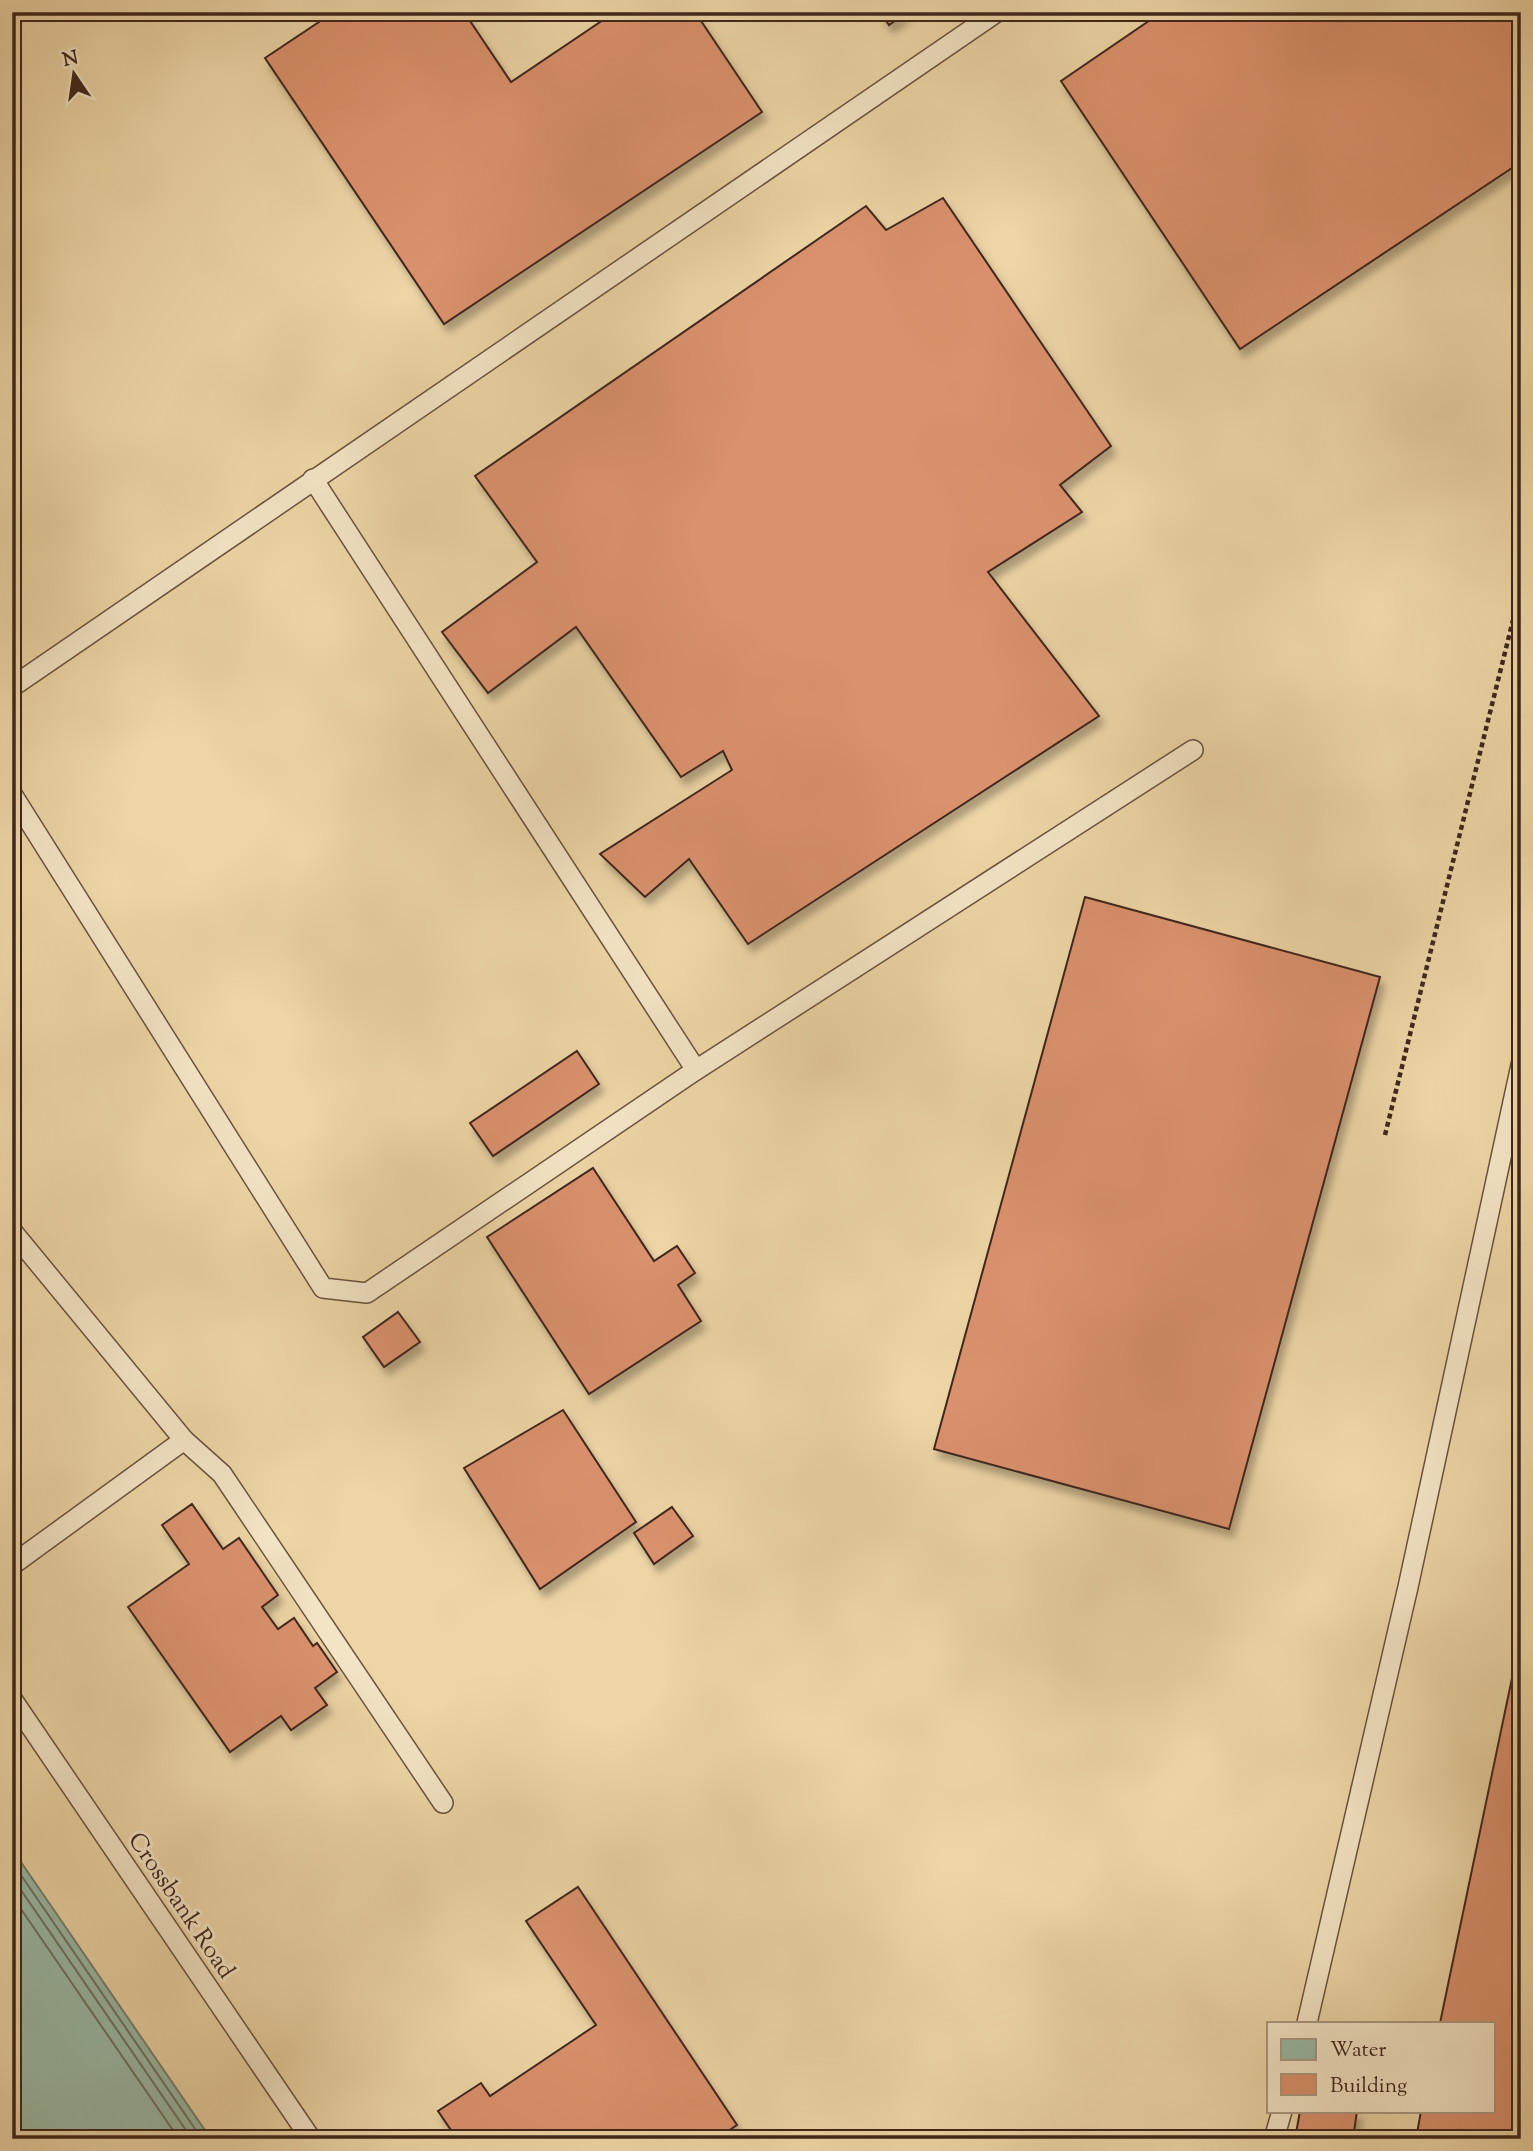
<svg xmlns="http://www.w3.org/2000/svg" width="1533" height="2151" viewBox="0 0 1533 2151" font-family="'Sorts Mill Goudy',serif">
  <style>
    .water { fill: #99b9a6; stroke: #757e6f; stroke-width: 2 }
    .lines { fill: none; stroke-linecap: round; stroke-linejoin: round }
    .shore { stroke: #6c7061; stroke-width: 2 }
    .building { fill: #da916d; stroke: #3f261c; stroke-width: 2; filter: url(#shadow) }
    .service-casing { stroke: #6a523e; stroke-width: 22 }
    .path { stroke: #3f261c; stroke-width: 4.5; stroke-dasharray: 5 3.5; stroke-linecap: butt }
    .service { stroke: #f3e4c5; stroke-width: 19 }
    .labels { text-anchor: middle; stroke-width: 6; stroke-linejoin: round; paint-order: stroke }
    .street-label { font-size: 24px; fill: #3f261c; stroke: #f3e4c5 }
  </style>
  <defs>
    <filter id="shadow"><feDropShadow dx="4.5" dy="8" stdDeviation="3.5" flood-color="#0004"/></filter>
  </defs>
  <rect width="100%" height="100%" fill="#edd5a6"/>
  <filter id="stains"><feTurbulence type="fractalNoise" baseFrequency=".00286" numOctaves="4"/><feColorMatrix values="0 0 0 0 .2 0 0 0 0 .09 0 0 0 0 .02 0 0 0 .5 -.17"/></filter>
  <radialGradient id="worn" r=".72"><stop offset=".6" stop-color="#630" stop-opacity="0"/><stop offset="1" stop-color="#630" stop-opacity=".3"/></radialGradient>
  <polygon class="water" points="12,1849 211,2139 12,2139"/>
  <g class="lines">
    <g class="shore">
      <polyline points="12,1862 202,2139"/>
      <polyline points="12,1877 192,2139"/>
      <polyline points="12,1896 179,2139"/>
    </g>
  </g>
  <g class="building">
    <polygon points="334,12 464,12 511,82 615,12 695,12 762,112 444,324 265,58"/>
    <polygon points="880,12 907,12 889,25"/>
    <polygon points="1162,12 1508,12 1521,31 1521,162 1240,349 1061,81"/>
    <polygon points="943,198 1111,446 1060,485 1082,512 988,572 1099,716 748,944 689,859 645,897 600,854 732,770 723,751 681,777 576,627 488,693 442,632 537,562 475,476 866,206 886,230"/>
    <polygon points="1085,897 1380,977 1229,1529 934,1449"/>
    <polygon points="577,1051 599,1084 493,1156 470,1123"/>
    <polygon points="593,1168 654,1261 677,1246 695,1273 678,1285 701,1321 589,1394 487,1237"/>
    <polygon points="398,1312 420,1342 384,1367 363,1337"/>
    <polygon points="563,1410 636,1522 540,1589 464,1468"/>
    <polygon points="192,1504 223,1549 239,1538 278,1595 262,1607 278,1629 294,1618 313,1646 317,1643 337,1672 315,1688 327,1705 291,1730 281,1716 230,1752 128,1607 189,1564 162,1525"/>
    <polygon points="672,1507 693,1536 654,1564 634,1533"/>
    <polygon points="1521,1635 1521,2139 1416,2139 1421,2111 1493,2111 1493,2023 1440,2023"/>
    <polygon points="578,1887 737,2125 716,2139 457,2139 438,2111 481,2083 490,2096 596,2025 526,1921"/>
    <polygon points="1300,2111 1357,2111 1353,2139 1295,2139"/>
  </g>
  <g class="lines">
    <defs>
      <g id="service">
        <polyline points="313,479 696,1070"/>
        <polyline points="12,687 997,12"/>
        <polyline points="12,794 323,1288 367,1293 696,1070 1193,750"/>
        <polyline points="12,1231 184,1440 12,1565"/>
        <polyline points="184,1440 222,1474 443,1803"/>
        <polyline points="12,1699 311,2139"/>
        <polyline points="1307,2023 1408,1587 1521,1065"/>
        <polyline points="1274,2139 1282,2111"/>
      </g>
    </defs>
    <use href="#service" class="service-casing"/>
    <polyline class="path" points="1385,1135 1521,588"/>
    <use href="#service" class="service"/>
  </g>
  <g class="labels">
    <g class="street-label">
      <text transform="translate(182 1905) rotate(56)" y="8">Crossbank Road</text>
    </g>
  </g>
  <rect width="1533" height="2151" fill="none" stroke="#edd5a6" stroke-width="42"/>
  <rect x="14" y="14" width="1505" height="2123" fill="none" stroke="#3f261c" stroke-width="3.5"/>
  <rect x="21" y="21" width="1491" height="2109" fill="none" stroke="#3f261c" stroke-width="2"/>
  <rect x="1267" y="2022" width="228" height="91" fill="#f3e4c5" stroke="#ab9881" stroke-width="2"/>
  <rect x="1281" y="2039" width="35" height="21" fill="#99b9a6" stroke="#ab9881" stroke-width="2"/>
  <text x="1330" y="2056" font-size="21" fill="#3f261c">Water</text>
  <rect x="1281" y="2074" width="35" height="21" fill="#da916d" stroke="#ab9881" stroke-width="2"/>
  <text x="1330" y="2092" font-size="21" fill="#3f261c">Building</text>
  <g transform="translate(74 74) rotate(347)" stroke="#f3e4c5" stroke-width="5" paint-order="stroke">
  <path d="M0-5L12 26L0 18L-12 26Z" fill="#3f261c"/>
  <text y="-10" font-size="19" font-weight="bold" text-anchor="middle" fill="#3f261c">N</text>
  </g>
  <rect width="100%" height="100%" filter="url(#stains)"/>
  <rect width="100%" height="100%" fill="url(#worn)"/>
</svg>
